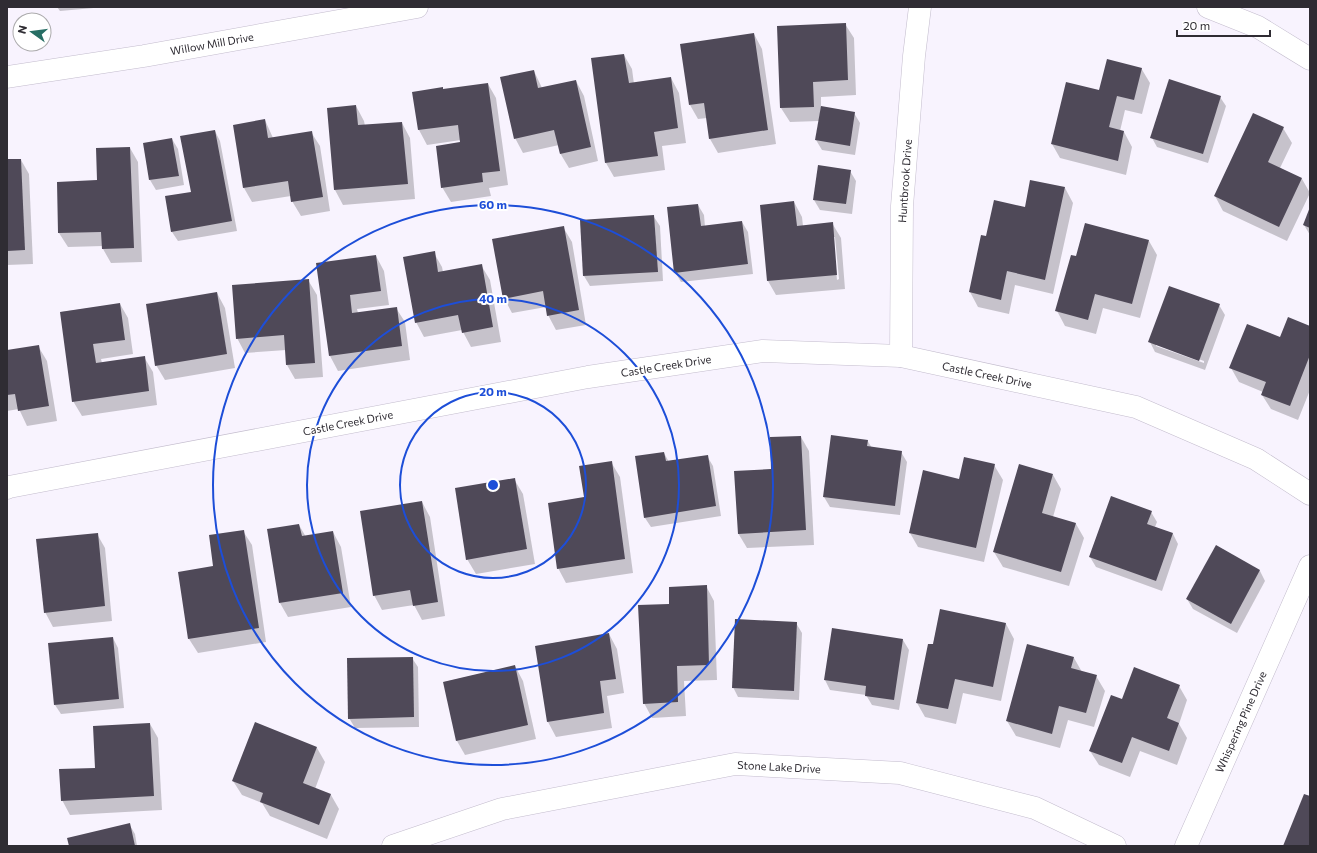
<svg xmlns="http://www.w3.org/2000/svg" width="1317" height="853" viewBox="0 0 1317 853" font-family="Commissioner,sans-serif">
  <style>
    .shadow { fill: #0003; fill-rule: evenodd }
    .building { fill: #4f4958 }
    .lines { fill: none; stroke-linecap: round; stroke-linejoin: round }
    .street-casing { stroke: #c3bccd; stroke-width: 23 }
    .street { stroke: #fff; stroke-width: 22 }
    .ring { fill: none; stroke: #1d4ed8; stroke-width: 2 }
    .labels { text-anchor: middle; stroke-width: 4; stroke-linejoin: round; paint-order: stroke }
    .street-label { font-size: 11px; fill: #2f2c33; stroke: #fff }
    .centre { fill: #1d4ed8; stroke: #fff; stroke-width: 2 }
    .ring-label { font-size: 12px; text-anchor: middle; font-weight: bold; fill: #1d4ed8; stroke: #fff; stroke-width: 4; stroke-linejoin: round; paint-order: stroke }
  </style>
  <rect width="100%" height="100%" fill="#f8f3fe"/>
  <g class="shadow">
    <polygon points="57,7 105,7 60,11"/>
    <polygon points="845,24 854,38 856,95 821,97 821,107 854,113 860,123 855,155 822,150 816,140 819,121 790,122 781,108"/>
    <polygon points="754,34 762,49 776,144 718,153 710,139 707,118 698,119 690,105"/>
    <polygon points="624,55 632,69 634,84 671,78 679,93 686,143 662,146 665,170 614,177 606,163"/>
    <polygon points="1141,68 1150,83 1142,114 1125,110 1120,131 1124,132 1132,147 1126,175 1060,158 1052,144 1100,91"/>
    <polygon points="534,71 542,88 576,81 584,96 598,161 569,168 560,153 559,145 523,153 515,138"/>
    <polygon points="488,84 496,98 508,185 489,188 491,196 451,202 442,187 461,143 461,140 427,145 419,130 413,93 444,90"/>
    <polygon points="1220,97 1226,106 1208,163 1157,147 1152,138"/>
    <polygon points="356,106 364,121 365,126 402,123 410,138 415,199 343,205 335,190 328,109"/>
    <polygon points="265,120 273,138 311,132 320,146 330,211 301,216 292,201 291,196 252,202 244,188 234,126"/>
    <polygon points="1283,128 1292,143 1280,168 1302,179 1310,193 1287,241 1223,211 1215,196"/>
    <polygon points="215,131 220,141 237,231 178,241 172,232 192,192"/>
    <polygon points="172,139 178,149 184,185 156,190 150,180 144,144"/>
    <polygon points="130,148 138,162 142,262 111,263 103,249 103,246 68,247 59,233 98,181"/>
    <polygon points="7,160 21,160 29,174 33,264 7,265"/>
    <polygon points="850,171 856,181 852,214 820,210 814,200"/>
    <polygon points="1065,188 1073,203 1053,294 1015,285 1009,314 978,307 970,292 982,236 987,237 1025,208"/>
    <path d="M794 202 802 217 803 226 832 223 841 238 845 289 776 295 768 281ZM833 237H835L839 279 837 280Z"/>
    <polygon points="698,205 704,215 705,227 742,222 748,232 753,274 681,282 675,272"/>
    <polygon points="1310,210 1310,235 1304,225"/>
    <polygon points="654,217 660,226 663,281 590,286 584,276 581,221"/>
    <polygon points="563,227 572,242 586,325 556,330 548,315 546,307 512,313 504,298"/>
    <polygon points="1149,241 1157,255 1140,318 1103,308 1096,334 1065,326 1057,311 1077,258"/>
    <polygon points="434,253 442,267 443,272 481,265 490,280 501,342 471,347 462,330 424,337 416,322"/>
    <polygon points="376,256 384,271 389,305 357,309 358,313 396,308 405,322 410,360 338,371 330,356 317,264"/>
    <polygon points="308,280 317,295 323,377 295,379 287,365 286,350 245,353 237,338"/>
    <polygon points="217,293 225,308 235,368 165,380 156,365"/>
    <polygon points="120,304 128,318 133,354 101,359 102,363 144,357 153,372 157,405 82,416 73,401 61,312"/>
    <path d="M1219 305 1225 315 1205 370 1155 352 1150 342ZM1156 344 1204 361V363L1156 346Z"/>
    <polygon points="1310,327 1310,390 1298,420 1271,409 1262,395 1263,392 1239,382 1231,368"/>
    <polygon points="38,346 47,361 57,421 27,426 19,409 7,411 7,351"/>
    <polygon points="801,437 809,451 814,545 747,548 738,533"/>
    <polygon points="867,440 872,448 901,452 907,462 900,515 830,507 824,497"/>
    <polygon points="664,453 669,462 707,456 713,466 721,516 651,527 645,518"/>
    <polygon points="611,462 620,477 633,573 566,583 558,568 585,498"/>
    <polygon points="994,465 1003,480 984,562 918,547 910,533"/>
    <polygon points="1053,475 1061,489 1053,517 1076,524 1084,538 1069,586 1003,567 994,552"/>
    <polygon points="514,479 523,494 535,564 476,574 467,559"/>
    <polygon points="1112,498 1151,512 1157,522 1155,527 1173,534 1178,544 1162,591 1096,567 1090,557"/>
    <polygon points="422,502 430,517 445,616 422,620 414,605 382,610 374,595"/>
    <polygon points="299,525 306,537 333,532 341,547 351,607 288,617 280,603"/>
    <polygon points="243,531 252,545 266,642 198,653 189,639 214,567"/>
    <polygon points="97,534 105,548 112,621 53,627 45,612"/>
    <polygon points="1217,546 1260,571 1265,581 1237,633 1193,609 1187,599"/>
    <polygon points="706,586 714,601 717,680 684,681 686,716 652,718 644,703 670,605"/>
    <polygon points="941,610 1006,624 1014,639 1001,701 963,693 956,724 925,717 917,703 933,645"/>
    <polygon points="796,623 802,633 799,700 738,697 733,687"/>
    <polygon points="609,634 617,649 624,693 607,696 612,728 556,737 548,722 536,646"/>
    <polygon points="113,638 118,648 124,708 61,714 55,705"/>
    <polygon points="903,640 909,650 899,710 872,705 866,695 830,690 825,680"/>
    <polygon points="412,658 418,667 419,727 355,728 349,718"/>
    <polygon points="1074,658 1082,672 1096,676 1105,691 1094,727 1068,720 1060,748 1016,736 1007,721"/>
    <polygon points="515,666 523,681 536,739 465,755 457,741 444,682"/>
    <polygon points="1179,686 1187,700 1179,724 1187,738 1177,765 1140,751 1130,777 1099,765 1090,751 1122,700"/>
    <polygon points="150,724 158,738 162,810 70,815 62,800 96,769"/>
    <polygon points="317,748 325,762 315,789 331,795 339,809 327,839 270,816 262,803 242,795 233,781"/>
    <polygon points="129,824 135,834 137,846 70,846"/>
  </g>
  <g class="building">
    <polygon points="846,23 848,80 813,82 814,107 780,108 777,26"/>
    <polygon points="754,33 768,130 709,139 704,103 689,105 680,44"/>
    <polygon points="624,54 629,83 671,77 678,128 654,132 658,156 605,163 591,58"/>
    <polygon points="1107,59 1142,68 1134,100 1117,96 1109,127 1124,131 1118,161 1051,144 1066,82 1099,90"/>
    <polygon points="534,70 538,88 576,80 591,147 560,154 554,130 514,139 500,77"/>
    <polygon points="1169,79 1221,96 1203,154 1150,138"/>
    <polygon points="488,83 500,171 482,173 483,182 441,188 436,146 460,142 458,125 418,130 412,92 443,87 443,89"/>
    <polygon points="356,105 358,125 402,122 408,184 334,190 327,108"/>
    <polygon points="821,106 855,112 850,146 815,140"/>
    <polygon points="1253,113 1284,127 1268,162 1302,178 1279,227 1214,196"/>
    <polygon points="265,119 268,138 312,131 323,197 291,202 288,181 243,188 233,125"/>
    <polygon points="215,130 232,221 171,232 165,196 191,192 180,136"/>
    <polygon points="172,138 179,176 149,180 143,143"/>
    <polygon points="130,147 134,248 102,249 101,232 58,233 57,182 97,180 96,148"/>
    <polygon points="7,159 21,159 25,250 7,251"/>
    <polygon points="818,165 851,170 846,204 813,200"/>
    <polygon points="1030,180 1065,187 1045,280 1007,271 1001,300 969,292 981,235 986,236 994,200 1025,207"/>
    <polygon points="794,201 797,226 833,222 837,275 767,281 760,205"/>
    <polygon points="698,204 701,226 742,221 748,264 674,273 667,207"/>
    <polygon points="1310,207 1310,228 1303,225"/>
    <polygon points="654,215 658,272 583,276 580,220"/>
    <polygon points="1085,223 1149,240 1132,304 1095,294 1088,320 1055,311 1071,255 1076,256"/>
    <polygon points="564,226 579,310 547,316 543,291 503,299 492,239"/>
    <polygon points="435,251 438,272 482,264 493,327 462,333 458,315 415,323 403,257"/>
    <polygon points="376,255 381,291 350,295 352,313 397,307 402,346 329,356 316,263"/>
    <polygon points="309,279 315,363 286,365 284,335 236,339 232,285"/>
    <polygon points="1169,286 1220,304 1199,361 1148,342"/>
    <polygon points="217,292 227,354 155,366 146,304"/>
    <polygon points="120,303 125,340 93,344 96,363 145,356 149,391 72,402 60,312"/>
    <polygon points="1288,317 1310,326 1310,355 1290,406 1261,395 1266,382 1229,368 1247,324 1280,337"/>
    <polygon points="39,345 49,406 18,411 15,394 7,395 7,350"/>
    <polygon points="831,435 868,440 867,446 902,451 895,506 823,497"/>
    <polygon points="801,436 806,530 738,534 734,471 771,469 770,437"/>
    <polygon points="664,452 666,461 708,455 716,506 644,518 635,456"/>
    <polygon points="964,457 995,464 976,548 909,533 923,470 959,479"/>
    <polygon points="612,461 625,559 557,569 548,503 584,497 579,466"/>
    <polygon points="1019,464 1053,474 1042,513 1076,523 1061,572 993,552"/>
    <polygon points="515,478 527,549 466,560 455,488"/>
    <polygon points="1111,496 1152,511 1147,524 1173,533 1156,581 1089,557"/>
    <polygon points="422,501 438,602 413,606 410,590 373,596 360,511"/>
    <polygon points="299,524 302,536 333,531 343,593 279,603 267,529"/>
    <polygon points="244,530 259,628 188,639 178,572 213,566 209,535"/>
    <polygon points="98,533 105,606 44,613 36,539"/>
    <polygon points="1216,545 1260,570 1231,624 1186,599"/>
    <polygon points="707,585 709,665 677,666 678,702 643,704 638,605 669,604 669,587"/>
    <polygon points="940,609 1006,623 993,687 955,679 948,709 916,703 928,644 933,644"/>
    <polygon points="735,619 797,622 794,691 732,688"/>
    <polygon points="832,628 903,639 894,700 865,696 866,686 824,680"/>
    <polygon points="609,633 616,679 600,681 604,713 547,722 535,646"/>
    <polygon points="113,637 119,699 54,705 48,643"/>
    <polygon points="1027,644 1074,657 1071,668 1097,675 1086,713 1059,706 1052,734 1006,721"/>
    <polygon points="413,657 414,717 348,719 347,658"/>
    <polygon points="515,665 528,725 456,741 443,682"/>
    <polygon points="1134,667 1180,685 1167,718 1179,723 1169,751 1132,737 1122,763 1089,751 1111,695 1122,699"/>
    <polygon points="255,722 317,747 303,783 331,794 319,825 260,802 263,793 232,781"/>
    <polygon points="150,723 154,796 61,801 59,769 95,768 93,726"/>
    <polygon points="1304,794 1310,796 1310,846 1283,846"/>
    <polygon points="130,823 135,846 69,846 67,838"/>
  </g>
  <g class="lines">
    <defs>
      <g id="street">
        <polyline points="1208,7 1258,27 1310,59"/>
        <polyline points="7,77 144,56 417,7"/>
        <polyline points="901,356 902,206 914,56 920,7"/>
        <polyline points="7,488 9,487 588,377 763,351 901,356 1136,407 1256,459 1310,494"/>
        <polyline points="393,846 502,809 735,764 900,773 1035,808 1115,846"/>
        <polyline points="1186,846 1310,566"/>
      </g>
    </defs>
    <use href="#street" class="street-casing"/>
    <use href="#street" class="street"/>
  </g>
  <g class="ring">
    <circle cx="493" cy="485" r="93"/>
    <circle cx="493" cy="485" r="186"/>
    <circle cx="493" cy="485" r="280"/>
  </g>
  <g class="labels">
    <g class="street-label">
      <text transform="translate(212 44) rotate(-10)" y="4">Willow Mill Drive</text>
      <text transform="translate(905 181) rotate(-86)" y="4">Huntbrook Drive</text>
      <text transform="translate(666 366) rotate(-9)" y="4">Castle Creek Drive</text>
      <text transform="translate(987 375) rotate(12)" y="4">Castle Creek Drive</text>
      <text transform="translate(348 423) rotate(-11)" y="4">Castle Creek Drive</text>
      <text transform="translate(1241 722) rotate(-66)" y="4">Whispering Pine Drive</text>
      <text transform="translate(779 767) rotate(3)" y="4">Stone Lake Drive</text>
    </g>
  </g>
  <circle cx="493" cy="485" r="6" class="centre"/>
  <g class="ring-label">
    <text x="493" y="209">60 m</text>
    <text x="493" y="303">40 m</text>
    <text x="493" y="396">20 m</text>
  </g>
  <rect width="1317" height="853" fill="none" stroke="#2f2c33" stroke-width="16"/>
  <g transform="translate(32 32) rotate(284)"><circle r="19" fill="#ffffff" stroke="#acabad"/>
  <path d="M0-3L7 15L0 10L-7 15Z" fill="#276e64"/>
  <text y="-6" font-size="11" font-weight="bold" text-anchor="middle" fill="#2f2c33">N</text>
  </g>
  <path d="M1177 30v6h93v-6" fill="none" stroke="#2f2c33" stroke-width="2"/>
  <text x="1183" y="30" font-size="12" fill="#2f2c33" stroke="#ffffff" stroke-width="3" paint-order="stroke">20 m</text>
</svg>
